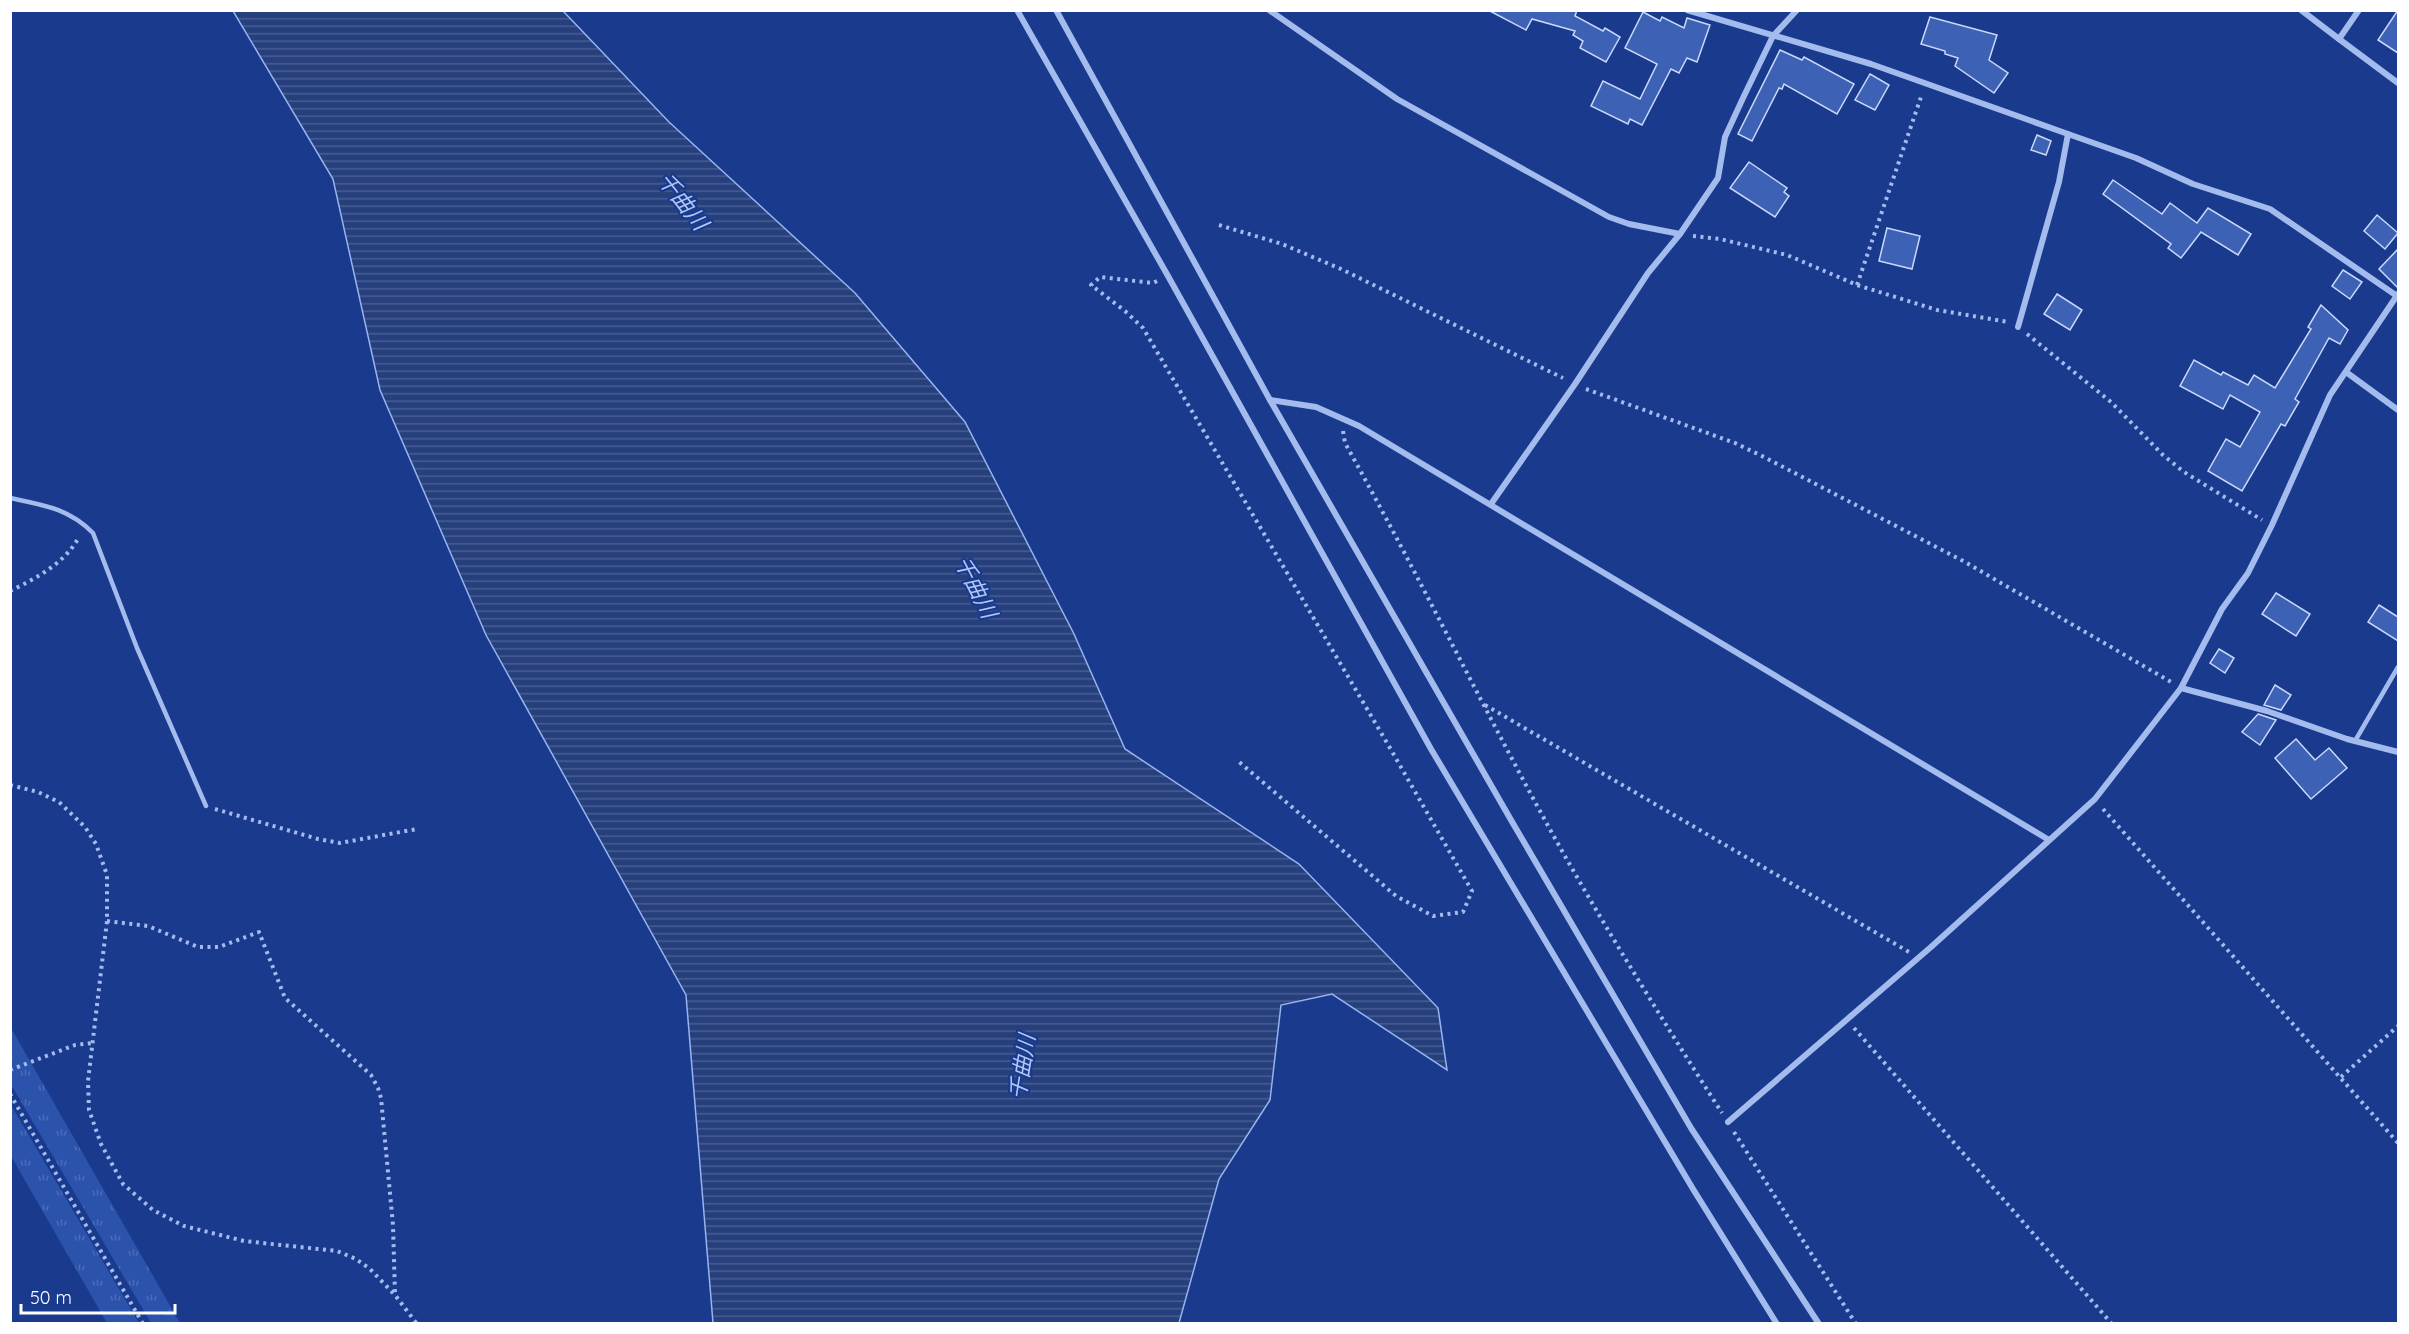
<svg xmlns="http://www.w3.org/2000/svg" width="2409" height="1334" viewBox="0 0 2409 1334" font-family="Quicksand,'Noto Sans JP',sans-serif">
  <style>
    .grass { fill: url(#grass-tufts) }
    .water { fill: url(#water-rules); stroke: #97b4f1; stroke-width: 1.5 }
    .building { fill: #3d61b4; stroke: #cad9fa; stroke-width: 1.5 }
    .lines { fill: none; stroke-linecap: round; stroke-linejoin: round }
    .path { stroke: #a4bbee; stroke-width: 4; stroke-dasharray: 3 4.5; stroke-linecap: butt }
    .lane { stroke: #a4bbee; stroke-width: 4.5 }
    .street { stroke: #a4bbee; stroke-width: 6 }
    .labels { text-anchor: middle; stroke-width: 4.5; stroke-linejoin: round; paint-order: stroke }
    .water-label { font-size: 22px; font-style: italic; fill: #b0c6f6; stroke: #193a8d }
  </style>
  <defs>
    <pattern id="grass-tufts" width="24" height="20" patternUnits="userSpaceOnUse" patternTransform="scale(1.5)"><rect width="24" height="20" fill="#2b53ac"/><path d="M3 7l-1-3M5 7V3M7 7l1-3M15 17l-1-3M17 17v-4M19 17l1-3" fill="none" stroke="#4b6db8"/></pattern>
    <pattern id="water-rules" width="6" height="5" patternUnits="userSpaceOnUse" patternTransform="scale(1.5)"><rect width="6" height="5" fill="#26407e"/><path d="M0 2.5h6" fill="none" stroke="#475d91"/></pattern>
  </defs>
  <rect width="100%" height="100%" fill="#193a8d"/>
  <g class="grass">
    <polygon points="11,1028 180,1323 151,1323 13,1088 10,1085"/>
    <polygon points="11,1105 139,1323 107,1323 11,1156"/>
  </g>
  <polygon class="water" points="233,11 563,11 669,122 855,293 965,422 1074,634 1125,749 1299,864 1438,1008 1447,1070 1332,994 1281,1005 1270,1100 1219,1179 1179,1323 713,1323 686,995 486,635 380,390 333,179"/>
  <g class="building">
    <polygon points="1488,10 1577,10 1575,16 1603,31 1605,28 1620,37 1606,62 1580,48 1583,41 1573,35 1575,31 1532,19 1526,30"/>
    <polygon points="2398,10 2398,53 2378,40"/>
    <polygon points="1643,12 1660,21 1662,17 1684,28 1687,18 1710,25 1697,62 1687,58 1679,73 1671,69 1642,125 1630,119 1628,124 1591,106 1603,81 1640,99 1657,64 1625,48"/>
    <polygon points="1930,17 1997,35 1989,60 2008,73 1994,93 1955,66 1958,58 1945,54 1945,51 1921,44"/>
    <polygon points="1780,50 1802,60 1804,57 1854,84 1837,114 1784,84 1782,89 1779,88 1752,141 1738,134"/>
    <polygon points="1870,74 1889,85 1875,110 1855,100"/>
    <polygon points="2037,135 2051,141 2046,155 2031,150"/>
    <polygon points="1749,162 1787,188 1784,192 1789,196 1775,217 1730,188"/>
    <polygon points="2113,180 2162,214 2170,203 2197,223 2208,208 2251,234 2238,255 2201,232 2181,258 2168,248 2171,244 2103,194"/>
    <polygon points="2377,215 2398,233 2385,249 2364,231"/>
    <polygon points="1887,228 1920,236 1912,269 1879,261"/>
    <polygon points="2398,249 2398,288 2379,269"/>
    <polygon points="2343,270 2362,282 2350,299 2332,286"/>
    <polygon points="2057,294 2082,310 2070,330 2044,314"/>
    <polygon points="2321,305 2348,330 2340,344 2329,338 2295,399 2299,402 2285,426 2281,424 2242,491 2208,471 2226,439 2240,447 2260,412 2230,395 2223,409 2180,386 2194,360 2221,375 2223,372 2248,385 2254,375 2275,388 2311,329 2308,327"/>
    <polygon points="2276,593 2310,614 2296,636 2262,614"/>
    <polygon points="2379,605 2398,617 2398,641 2368,622"/>
    <polygon points="2219,649 2234,658 2225,673 2210,663"/>
    <polygon points="2275,685 2291,695 2281,710 2264,705"/>
    <polygon points="2258,714 2276,720 2260,745 2242,732"/>
    <polygon points="2296,739 2315,760 2329,748 2347,768 2311,799 2275,758"/>
  </g>
  <g class="lines">
    <g class="path">
      <polyline points="1219,225 1282,244 1341,269 1563,378"/>
      <polyline points="1693,236 1720,239 1787,255 1857,285 1937,310 2008,322"/>
      <polyline points="1157,281 1153,283 1100,277 1091,285 1125,311 1143,328 1390,748 1472,891 1463,912 1433,916 1396,896 1238,761"/>
      <polyline points="1857,285 1922,94"/>
      <polyline points="2027,334 2111,402 2163,455 2184,472 2262,520"/>
      <polyline points="1586,389 1735,443 1764,457 1965,562 2171,682"/>
      <path d="M1343 431 1345 443C1417 572 1481 704 1552 833 1605 928 1663 1021 1722 1113"/>
      <path d="M10 591C37 578 65 563 79 537"/>
      <polyline points="1485,705 1909,952"/>
      <polyline points="10,785 38,792 59,802 85,827 96,844 107,875 107,921 88,1081 89,1110 101,1144 123,1184 153,1210 184,1226 244,1241 337,1251 356,1259 370,1269 395,1295 417,1324"/>
      <polyline points="215,809 318,839 340,843 417,829"/>
      <polyline points="2103,809 2398,1143"/>
      <polyline points="107,921 148,926 198,947 219,947 259,932 285,998 371,1075 378,1088 381,1098 393,1225 395,1294"/>
      <polyline points="1854,1028 2112,1324"/>
      <polyline points="10,1070 75,1045 92,1043"/>
      <polyline points="2341,1077 2398,1026"/>
      <polyline points="10,1094 143,1324"/>
      <polyline points="1734,1132 1856,1324"/>
    </g>
    <g class="lane">
      <path d="M10 498C43 505 68 508 93 533L137 648 206 806"/>
      <polyline points="2355,741 2398,667"/>
    </g>
    <g class="street">
      <polyline points="1017,10 1168,276 1431,749 1693,1189 1777,1324"/>
      <polyline points="1056,10 1270,400 1511,820 1691,1128 1819,1324"/>
      <polyline points="1269,10 1397,99 1609,217 1629,224 1680,234"/>
      <polyline points="1687,10 1871,64 2068,134 2059,182 2018,327"/>
      <polyline points="2301,10 2339,39 2359,10"/>
      <polyline points="2339,39 2398,83"/>
      <polyline points="2068,134 2136,158 2193,184 2270,209 2397,296"/>
      <polyline points="2346,372 2398,410"/>
      <polyline points="1270,400 1316,407 1359,426 2049,840"/>
      <polyline points="1491,504 1575,384 1648,273 1680,234 1718,178 1725,137 1743,98 1773,36 1797,10"/>
      <polyline points="2181,688 2267,711 2347,739 2398,752"/>
      <polyline points="1728,1122 1931,947 2095,799 2181,688 2222,609 2248,573 2272,525 2330,395 2398,294"/>
    </g>
  </g>
  <g class="labels">
    <g class="water-label">
      <text transform="translate(683 201) rotate(52)" y="8">千曲川</text>
      <text transform="translate(976 587) rotate(63)" y="8">千曲川</text>
      <text transform="translate(1022 1067) rotate(-81)" y="8">千曲川</text>
    </g>
  </g>
  <rect width="2409" height="1334" fill="none" stroke="#ffffff" stroke-width="24"/>
  <path d="M21 1304v9h154v-9" fill="none" stroke="#ffffff" stroke-width="3"/>
  <text x="30" y="1304" font-size="18" fill="#ffffff" stroke="#193a8d" stroke-width="4.5" paint-order="stroke">50 m</text>
</svg>
